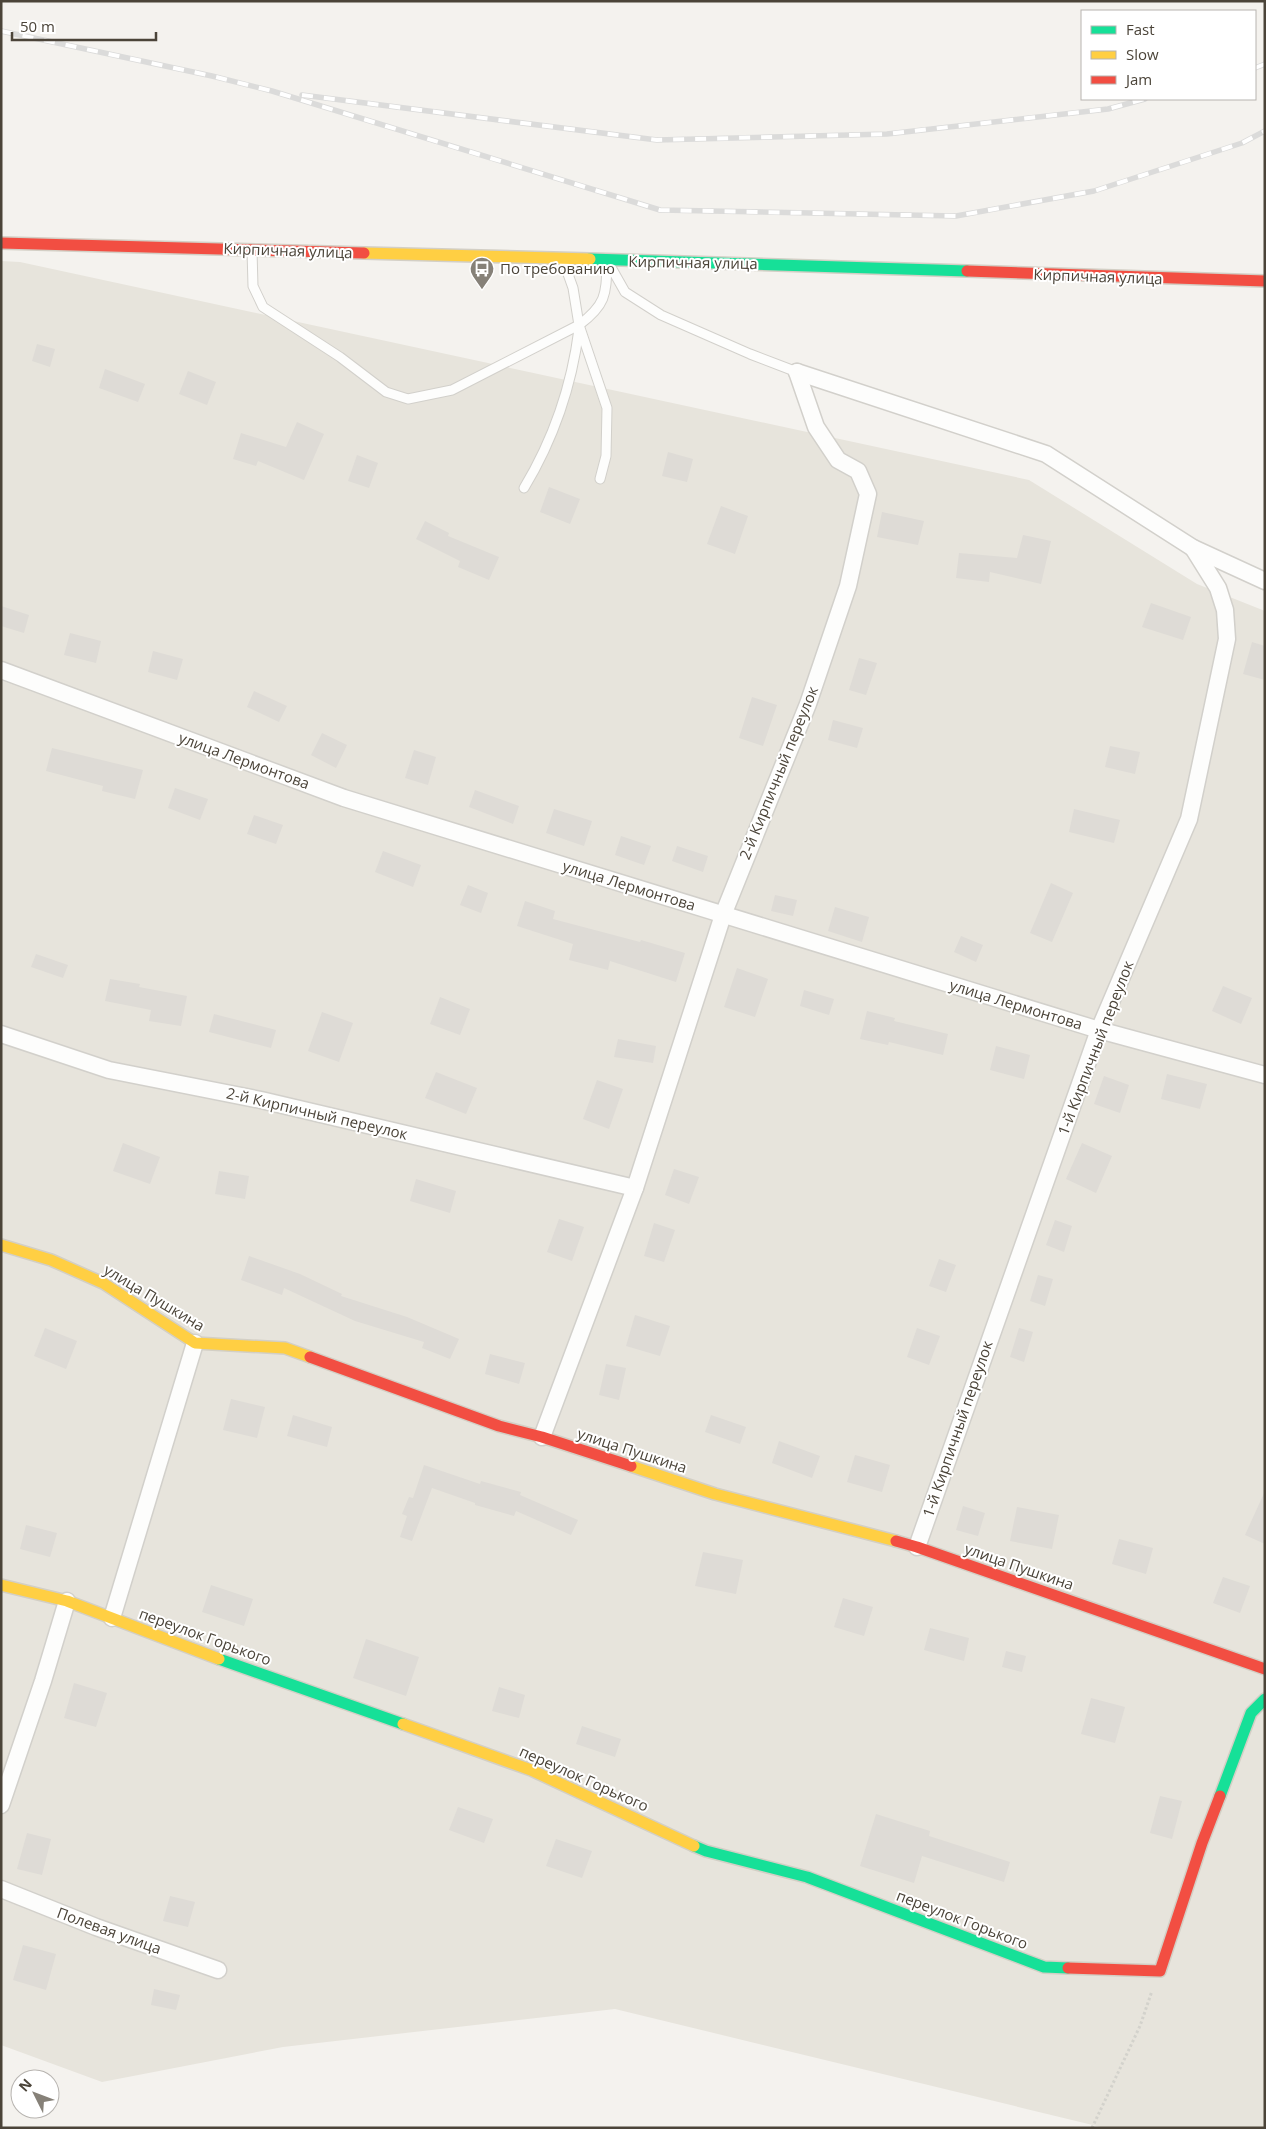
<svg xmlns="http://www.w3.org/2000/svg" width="1266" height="2129" viewBox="0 0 1266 2129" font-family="'Open Sans',sans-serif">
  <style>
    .residential { fill: #e7e4dc }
    .building { fill: #dedbd6 }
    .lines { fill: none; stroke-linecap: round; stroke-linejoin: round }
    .lane-casing { stroke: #d2d0cb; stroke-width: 11 }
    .street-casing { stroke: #d2d0cb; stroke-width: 19 }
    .fast-casing { stroke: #d3cfc5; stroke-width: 14 }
    .slow-casing { stroke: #d3cfc5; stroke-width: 14 }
    .jam-casing { stroke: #d3cfc5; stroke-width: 14 }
    .path { stroke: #d3d2cc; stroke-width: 3; stroke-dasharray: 2.5 2.5; stroke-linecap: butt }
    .lane { stroke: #fdfdfc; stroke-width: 9 }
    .street { stroke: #fdfdfc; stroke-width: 16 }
    .fast { stroke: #16e098; stroke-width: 11 }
    .slow { stroke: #ffcf43; stroke-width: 11 }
    .jam { stroke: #f24e42; stroke-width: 11 }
    .rail-casing { stroke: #dbdbda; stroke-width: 5.5 }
    .rail { stroke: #fff; stroke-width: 4; stroke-dasharray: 11; stroke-linecap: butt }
    .labels { text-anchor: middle; stroke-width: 4; stroke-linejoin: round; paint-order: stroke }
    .street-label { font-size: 15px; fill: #4b4439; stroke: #fff }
    .poi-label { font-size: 15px; fill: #4b4439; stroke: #fff; text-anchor: start }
  </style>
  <rect width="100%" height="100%" fill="#f4f2ee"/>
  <polygon class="residential" points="1,261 20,262 1029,480 1197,584 1265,611 1265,2128 1105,2128 615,2009 283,2047 102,2082 1,2045"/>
  <g class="building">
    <polygon points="37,344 55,349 50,367 32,361"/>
    <polygon points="105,369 145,384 138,402 99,388"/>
    <polygon points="188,371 216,382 207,405 179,394"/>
    <polygon points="297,422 324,434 304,480 258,461 256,466 233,459 241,433 286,447"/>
    <polygon points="668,452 693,459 687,482 662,476"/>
    <polygon points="357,455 378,463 369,488 348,481"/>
    <polygon points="549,487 580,499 570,524 540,512"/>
    <polygon points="721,506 748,516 735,554 707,544"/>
    <polygon points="882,512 924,521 918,545 877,537"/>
    <polygon points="425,521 449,533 448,536 499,557 489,580 458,567 460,561 416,539"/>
    <polygon points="1023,535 1051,541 1041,584 990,572 989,582 956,578 959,553 1017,558"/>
    <polygon points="1151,603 1191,617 1183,640 1142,627"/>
    <polygon points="1,606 29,615 24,633 1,626"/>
    <polygon points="70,633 101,641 96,663 64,655"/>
    <polygon points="1252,642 1265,646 1265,680 1243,674"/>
    <polygon points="153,651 183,659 177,680 148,672"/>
    <polygon points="859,658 877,663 866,695 849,690"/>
    <polygon points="254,691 287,706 279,722 247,707"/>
    <polygon points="752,697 777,705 763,746 739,738"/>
    <polygon points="833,720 863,728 857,748 828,740"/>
    <polygon points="322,733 347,745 336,768 311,755"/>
    <polygon points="1110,746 1140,752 1135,774 1105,767"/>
    <polygon points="52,748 143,770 135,799 102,791 103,786 46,771"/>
    <polygon points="414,750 436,757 428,785 405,778"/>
    <polygon points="175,788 208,799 200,820 168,808"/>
    <polygon points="475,790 519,806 513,824 469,807"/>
    <polygon points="554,809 592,821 584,846 546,833"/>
    <polygon points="1074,809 1120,820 1114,843 1069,832"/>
    <polygon points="254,815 283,825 276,844 247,834"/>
    <polygon points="621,836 651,846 644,865 615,855"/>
    <polygon points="677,846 708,856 703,872 672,861"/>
    <polygon points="383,851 421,865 413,887 375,872"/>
    <polygon points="1051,883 1073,893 1052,942 1030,933"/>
    <polygon points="468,885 488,893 481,913 460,905"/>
    <polygon points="775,895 797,900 793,916 771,911"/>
    <polygon points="525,901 555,911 553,919 640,942 641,940 685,953 676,982 610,961 608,970 569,960 573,944 517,926"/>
    <polygon points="835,907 869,917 862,942 828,931"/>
    <polygon points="961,936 983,945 976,962 954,952"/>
    <polygon points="36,954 68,965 63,978 31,967"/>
    <polygon points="737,968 768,979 755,1017 724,1007"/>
    <polygon points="110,979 140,984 139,987 187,996 181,1026 149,1021 151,1010 105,1001"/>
    <polygon points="1223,986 1252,998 1241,1024 1212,1011"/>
    <polygon points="804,990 834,999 829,1015 800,1006"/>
    <polygon points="440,997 470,1009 460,1035 430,1024"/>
    <polygon points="867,1011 895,1018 894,1021 948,1034 943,1055 889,1042 888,1045 860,1039"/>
    <polygon points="322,1012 353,1023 339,1062 308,1051"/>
    <polygon points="214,1014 276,1030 271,1048 209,1032"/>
    <polygon points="618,1039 656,1046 653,1063 614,1057"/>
    <polygon points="996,1046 1030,1055 1024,1079 990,1070"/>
    <polygon points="436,1072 477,1088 466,1114 425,1098"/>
    <polygon points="1167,1074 1207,1084 1200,1109 1161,1099"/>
    <polygon points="1104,1076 1129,1085 1120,1113 1094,1104"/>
    <polygon points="597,1080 623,1089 609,1129 583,1119"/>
    <polygon points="123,1143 160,1157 150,1184 113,1171"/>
    <polygon points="1082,1143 1112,1156 1096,1193 1066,1179"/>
    <polygon points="674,1169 699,1177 689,1204 665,1195"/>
    <polygon points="219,1171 249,1176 245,1199 215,1194"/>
    <polygon points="416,1179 456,1191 450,1213 410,1201"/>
    <polygon points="559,1219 584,1227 572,1261 547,1252"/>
    <polygon points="1055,1220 1072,1226 1064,1252 1046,1245"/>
    <polygon points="654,1223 675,1230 664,1262 644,1256"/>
    <polygon points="249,1256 300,1274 342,1294 341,1296 407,1317 459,1339 450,1359 422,1348 424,1342 355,1321 284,1288 282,1295 241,1280"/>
    <polygon points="939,1259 956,1265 946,1292 929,1286"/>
    <polygon points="1038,1275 1053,1279 1045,1306 1030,1301"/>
    <polygon points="635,1315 670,1326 660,1356 626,1346"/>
    <polygon points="45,1328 77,1341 66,1369 34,1356"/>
    <polygon points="917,1328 940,1336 929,1365 907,1357"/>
    <polygon points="1019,1328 1033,1332 1024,1362 1010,1357"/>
    <polygon points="490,1354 525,1363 519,1384 485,1374"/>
    <polygon points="606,1364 626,1368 619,1400 599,1395"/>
    <polygon points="231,1399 265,1407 257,1438 223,1430"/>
    <polygon points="293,1415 332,1427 327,1447 287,1436"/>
    <polygon points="711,1415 746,1427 740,1444 705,1432"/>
    <polygon points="779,1441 820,1456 812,1478 772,1463"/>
    <polygon points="855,1455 890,1465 882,1492 847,1482"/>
    <polygon points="424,1465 480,1484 481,1481 521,1492 520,1495 578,1520 571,1535 516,1511 514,1516 475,1505 475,1503 432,1488 412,1541 400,1537 407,1516 402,1514 409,1497 413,1498"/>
    <polygon points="1265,1491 1265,1544 1245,1535"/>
    <polygon points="963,1506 985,1513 978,1536 956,1530"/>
    <polygon points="1017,1507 1059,1515 1052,1549 1010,1541"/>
    <polygon points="26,1525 57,1533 50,1557 20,1549"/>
    <polygon points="1119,1539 1153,1548 1146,1574 1112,1564"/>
    <polygon points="703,1552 743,1560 736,1594 695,1586"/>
    <polygon points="1223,1577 1250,1586 1240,1613 1213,1603"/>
    <polygon points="211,1585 253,1599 244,1626 202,1612"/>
    <polygon points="843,1598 873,1607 864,1636 834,1627"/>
    <polygon points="930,1628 969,1638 964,1661 924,1650"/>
    <polygon points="366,1639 419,1657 406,1696 353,1678"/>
    <polygon points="1006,1651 1026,1656 1022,1672 1002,1667"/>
    <polygon points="74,1683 107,1693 96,1727 64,1718"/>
    <polygon points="499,1687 525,1695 519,1718 492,1711"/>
    <polygon points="1091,1698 1125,1707 1115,1743 1081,1734"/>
    <polygon points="582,1726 621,1739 615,1757 576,1744"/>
    <polygon points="1160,1796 1182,1801 1172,1839 1150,1833"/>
    <polygon points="458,1807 493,1819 484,1843 449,1830"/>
    <polygon points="876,1814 930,1831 929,1836 1010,1862 1004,1882 922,1856 914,1883 860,1866"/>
    <polygon points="27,1833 51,1839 42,1875 17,1869"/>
    <polygon points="556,1839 592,1851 582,1878 546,1866"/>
    <polygon points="170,1896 195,1902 188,1927 163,1921"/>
    <polygon points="23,1945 56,1954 46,1990 13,1980"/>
    <polygon points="154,1989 180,1995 176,2010 151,2005"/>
  </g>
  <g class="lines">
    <defs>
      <g id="lane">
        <path d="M252 250 253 286 263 307 340 357 386 392 408 399 452 390 579 325C607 304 606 294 607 261"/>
        <polyline points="563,260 573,288 579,325 607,408 606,456 600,479"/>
        <polyline points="608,262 625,292 661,315 750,354 797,372"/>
        <path d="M524 488C553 440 572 384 579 329"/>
      </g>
      <g id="street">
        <polyline points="797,372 1046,454 1193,548 1265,581"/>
        <polyline points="1,670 344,798 1099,1030 1265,1075"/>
        <polyline points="1,1034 109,1070 261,1100 635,1188"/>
        <polyline points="542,1437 635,1188 723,915 808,704 848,586 868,494 858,471 838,460 816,427 797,372"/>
        <polyline points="917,1547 1099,1030 1189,819 1227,639 1225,610 1218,588 1193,548"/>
        <polyline points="112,1618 195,1343"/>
        <polyline points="1,1805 43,1681 67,1601"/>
        <polyline points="1,1889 96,1927 218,1970"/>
      </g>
      <g id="fast">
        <polyline points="590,259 967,271"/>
        <polyline points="219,1659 403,1724"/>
        <polyline points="1220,1796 1251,1713 1265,1699"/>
        <polyline points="694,1846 706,1851 807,1877 1044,1967 1068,1968"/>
      </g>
      <g id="slow">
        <polyline points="364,253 590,259"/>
        <polyline points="1,1245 51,1260 103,1283 195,1343 285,1348 310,1357"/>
        <polyline points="631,1466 715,1494 896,1541"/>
        <polyline points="1,1585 67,1601 219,1659"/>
        <polyline points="403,1724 531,1770 694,1846"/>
      </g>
      <g id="jam">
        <polyline points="1,243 364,253"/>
        <polyline points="967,271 1265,281"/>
        <polyline points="310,1357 499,1426 542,1437 631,1466"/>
        <polyline points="896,1541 917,1547 1265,1669"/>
        <polyline points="1068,1968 1160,1971 1202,1843 1220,1796"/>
      </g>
    </defs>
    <use href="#lane" class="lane-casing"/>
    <use href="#street" class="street-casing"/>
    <use href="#fast" class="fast-casing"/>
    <use href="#slow" class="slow-casing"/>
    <use href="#jam" class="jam-casing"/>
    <polyline class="path" points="1092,2128 1140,2026 1152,1991"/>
    <use href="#lane" class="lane"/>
    <use href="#street" class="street"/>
    <use href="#fast" class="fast"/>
    <use href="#slow" class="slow"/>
    <use href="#jam" class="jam"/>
    <defs>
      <g id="rail">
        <polyline points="1,31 212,76 272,91 660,210 956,216 1094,191 1242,143 1265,131"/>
        <polyline points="1255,68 1265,64"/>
        <polyline points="302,95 657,140 887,134 1108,109 1145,99"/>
      </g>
    </defs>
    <use href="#rail" class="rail-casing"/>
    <use href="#rail" class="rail"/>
  </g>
  <defs>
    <symbol id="bus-pin" viewBox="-11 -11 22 30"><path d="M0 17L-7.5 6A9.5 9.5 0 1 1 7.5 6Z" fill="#868178" stroke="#fff"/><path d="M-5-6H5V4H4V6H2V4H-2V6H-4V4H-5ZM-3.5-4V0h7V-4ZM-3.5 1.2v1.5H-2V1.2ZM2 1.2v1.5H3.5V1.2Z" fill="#fff"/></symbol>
  </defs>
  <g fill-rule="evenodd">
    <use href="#bus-pin" x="468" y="255" width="28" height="38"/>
  </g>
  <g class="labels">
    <g class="street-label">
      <text transform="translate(288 251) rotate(2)" y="5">Кирпичная улица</text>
      <text transform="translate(693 263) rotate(1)" y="5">Кирпичная улица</text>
      <text transform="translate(1098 277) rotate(2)" y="5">Кирпичная улица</text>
      <text transform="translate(244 761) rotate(20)" y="5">улица Лермонтова</text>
      <text transform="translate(779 773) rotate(-68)" y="5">2-й Кирпичный переулок</text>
      <text transform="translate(629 886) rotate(17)" y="5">улица Лермонтова</text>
      <text transform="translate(1016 1005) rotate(17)" y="5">улица Лермонтова</text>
      <text transform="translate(1096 1048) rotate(-69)" y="5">1-й Кирпичный переулок</text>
      <text transform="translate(317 1114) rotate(13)" y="5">2-й Кирпичный переулок</text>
      <text transform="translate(154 1298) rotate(31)" y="5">улица Пушкина</text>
      <text transform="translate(958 1429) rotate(-71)" y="5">1-й Кирпичный переулок</text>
      <text transform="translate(632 1451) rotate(18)" y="5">улица Пушкина</text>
      <text transform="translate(1019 1567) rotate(19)" y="5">улица Пушкина</text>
      <text transform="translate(205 1637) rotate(20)" y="5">переулок Горького</text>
      <text transform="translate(584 1779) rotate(24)" y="5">переулок Горького</text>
      <text transform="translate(962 1920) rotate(21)" y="5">переулок Горького</text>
      <text transform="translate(109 1931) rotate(20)" y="5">Полевая улица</text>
    </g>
    <g class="poi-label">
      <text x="500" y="274">По требованию</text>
    </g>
  </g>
  <rect width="1266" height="2129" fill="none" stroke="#4b4439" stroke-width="5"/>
  <rect x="1081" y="10" width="175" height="90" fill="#ffffff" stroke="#b7b4b0"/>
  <rect x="1091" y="26" width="25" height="8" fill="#16e098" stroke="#b7b4b0"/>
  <text x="1126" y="35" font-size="15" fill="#4b4439">Fast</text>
  <rect x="1091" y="51" width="25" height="8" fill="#ffcf43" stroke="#b7b4b0"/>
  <text x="1126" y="60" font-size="15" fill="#4b4439">Slow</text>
  <rect x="1091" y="76" width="25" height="8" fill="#f24e42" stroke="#b7b4b0"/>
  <text x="1126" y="85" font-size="15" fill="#4b4439">Jam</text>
  <g transform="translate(35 2094) rotate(312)"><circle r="24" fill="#ffffff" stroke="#b7b4b0"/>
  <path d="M0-4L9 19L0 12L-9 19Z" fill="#868178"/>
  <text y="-8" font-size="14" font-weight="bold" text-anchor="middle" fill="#4b4439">N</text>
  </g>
  <path d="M12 32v8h144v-8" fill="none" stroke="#4b4439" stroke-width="2.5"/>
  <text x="20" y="32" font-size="15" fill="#4b4439" stroke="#ffffff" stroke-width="4" paint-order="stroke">50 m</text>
</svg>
